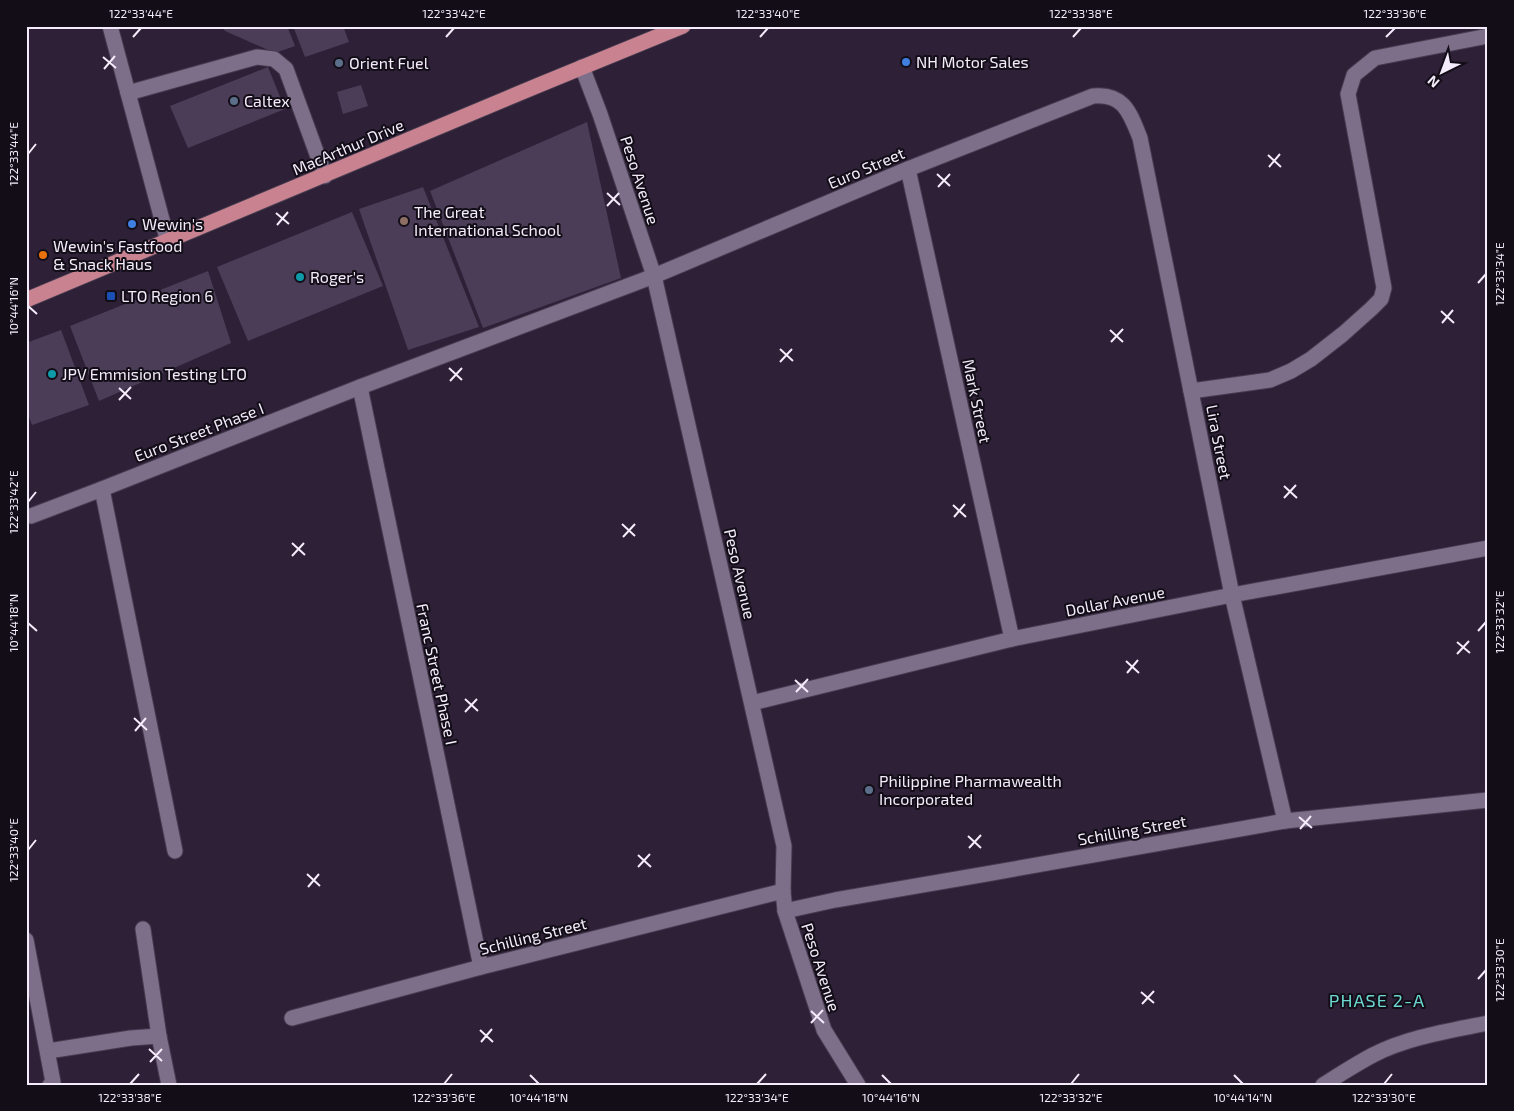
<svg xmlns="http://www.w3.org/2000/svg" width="1514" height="1111" viewBox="0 0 1514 1111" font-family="'Exo 2',sans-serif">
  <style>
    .building { fill: #4b3d57 }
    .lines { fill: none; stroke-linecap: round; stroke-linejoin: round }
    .minor-casing { stroke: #463b4f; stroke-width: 17 }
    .major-casing { stroke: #463b4f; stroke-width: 17 }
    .minor { stroke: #7d6e89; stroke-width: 15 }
    .major { stroke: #c98290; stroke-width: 15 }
    .ticks { fill: none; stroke: #f4ebfb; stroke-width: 2 }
    .shop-dot { fill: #3f7fe0; stroke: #120d17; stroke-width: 2 }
    .service-dot { fill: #5c6f8a; stroke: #120d17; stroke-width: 2 }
    .education-dot { fill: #8d6e63; stroke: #120d17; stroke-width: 2 }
    .food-dot { fill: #e8710a; stroke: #120d17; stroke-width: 2 }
    .culture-dot { fill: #0f9aa8; stroke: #120d17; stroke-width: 2 }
    .transit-dot { fill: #1a4fb4; stroke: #120d17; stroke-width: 2 }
    .labels { text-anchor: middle; stroke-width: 4; stroke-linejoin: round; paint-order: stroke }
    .poi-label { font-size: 16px; fill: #f4ebfb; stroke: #120d17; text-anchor: start }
    .street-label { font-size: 16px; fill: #f4ebfb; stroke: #120d17 }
    .neighbourhood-label { font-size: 18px; letter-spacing: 1px; fill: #6cd7d0; stroke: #120d17 }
    .neatline { fill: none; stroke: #f4ebfb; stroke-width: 2 }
    .ticks-label { font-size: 12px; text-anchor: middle; fill: #f4ebfb }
  </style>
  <rect width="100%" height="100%" fill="#2d2037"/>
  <g class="building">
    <polygon points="222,26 287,26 295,46 275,53 225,31"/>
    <polygon points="293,26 343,26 349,42 305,57"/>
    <polygon points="268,67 285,109 188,148 170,106"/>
    <polygon points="361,85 368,106 343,114 337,92"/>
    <polygon points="587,122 621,278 483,328 430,191"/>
    <polygon points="423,187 479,327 408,350 359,209"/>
    <polygon points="352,212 383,286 248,341 217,267"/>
    <polygon points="208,271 231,343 99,401 70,326"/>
    <polygon points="61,330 89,405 32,425 26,409 26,343"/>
  </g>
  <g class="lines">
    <defs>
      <g id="minor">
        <polyline points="110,26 168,242"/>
        <polyline points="582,67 600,114 654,276 784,846 783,891 785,911 824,1030 858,1085"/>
        <polyline points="128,93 257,57 274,59 286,69 325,176"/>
        <polyline points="908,169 1012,639"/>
        <polyline points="360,387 481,967"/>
        <polyline points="1191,391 1270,380 1291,371 1311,359 1343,334 1371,309 1381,299 1384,288 1348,94 1354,75 1375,58 1488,36"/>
        <polyline points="31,516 102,489"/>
        <polyline points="752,703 1012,639 1232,595 1488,548"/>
        <path d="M175 851 102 489 360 387 654 276 908 169 1093 96C1124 93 1130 113 1140 138L1232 595 1285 821"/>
        <polyline points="785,911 835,900 986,874 1285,821 1488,800"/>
        <polyline points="143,929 159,1036"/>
        <polyline points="26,940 53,1082 50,1085"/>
        <polyline points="292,1018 481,967 783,891"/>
        <polyline points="48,1051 131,1038 159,1036 169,1085"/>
        <path d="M1323 1085C1339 1075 1356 1064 1373 1055 1408 1037 1449 1031 1488 1023"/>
      </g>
      <polyline id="major" points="26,300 539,85 683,26"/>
    </defs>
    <use href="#minor" class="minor-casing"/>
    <use href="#major" class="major-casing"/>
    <use href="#minor" class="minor"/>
    <use href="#major" class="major"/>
  </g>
  <path class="ticks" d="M133 37 141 28M446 37 454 28M760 37 768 28M1073 37 1081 28M1386 37 1395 28M103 57 116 68M104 69 115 56M28 154 36 144M1268 155 1281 167M1269 167 1280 154M937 174 950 186M938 187 950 174M607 193 620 205M607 206 619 193M276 213 289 224M277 225 288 212M1478 283 1486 274M28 306 37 314M1441 311 1454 323M1442 323 1453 310M1110 330 1123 342M1111 342 1123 329M780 349 793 361M780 362 792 349M449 368 462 380M450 381 462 368M119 388 131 399M119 400 131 387M1284 486 1297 498M1284 498 1296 485M28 502 36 492M953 505 966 517M954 517 965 504M622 524 635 536M623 537 635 524M292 543 305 555M292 556 304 543M28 623 37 631M1478 631 1486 622M1457 642 1470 653M1457 654 1469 641M1126 661 1139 673M1127 673 1138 660M795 680 808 692M796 692 808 679M465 699 478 711M465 712 477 699M134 718 147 730M135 731 146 718M1299 817 1312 828M1300 829 1311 816M968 836 981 848M969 848 981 835M28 850 36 840M638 855 651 867M638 867 650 854M307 874 320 886M308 887 319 874M1478 979 1486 970M1141 992 1154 1003M1142 1004 1154 991M811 1011 824 1023M811 1023 823 1010M480 1030 493 1042M481 1042 492 1029M149 1049 162 1061M150 1062 162 1049M530 1075 539 1084M882 1075 891 1084M1234 1075 1243 1084M130 1084 139 1074M444 1084 452 1074M757 1084 766 1074M1071 1084 1079 1074M1384 1084 1392 1074"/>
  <g class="shop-dot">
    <circle cx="906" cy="62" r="5"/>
    <circle cx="132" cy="224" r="5"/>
  </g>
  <g class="service-dot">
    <circle cx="339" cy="63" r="5"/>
    <circle cx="234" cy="101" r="5"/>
    <circle cx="869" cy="790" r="5"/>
  </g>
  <circle class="education-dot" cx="404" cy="221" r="5"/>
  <circle class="food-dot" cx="43" cy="255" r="5"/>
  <g class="culture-dot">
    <circle cx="300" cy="277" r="5"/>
    <circle cx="52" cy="374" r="5"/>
  </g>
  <rect class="transit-dot" x="106" y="291" width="10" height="10" rx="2.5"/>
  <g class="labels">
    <g class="poi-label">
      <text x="916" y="68">NH Motor Sales</text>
      <text x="349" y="69">Orient Fuel</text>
      <text x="244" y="107">Caltex</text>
      <text x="414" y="218">The Great<tspan x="414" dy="18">International School</tspan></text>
      <text x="142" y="230">Wewin's</text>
      <text x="53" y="252">Wewin's Fastfood<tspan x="53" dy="18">&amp; Snack Haus</tspan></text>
      <text x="310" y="283">Roger's</text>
      <text x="121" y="302">LTO Region 6</text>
      <text x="62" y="380">JPV Emmision Testing LTO</text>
      <text x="879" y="787">Philippine Pharmawealth<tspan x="879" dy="18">Incorporated</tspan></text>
    </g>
    <g class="street-label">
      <text transform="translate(348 147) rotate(-23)" y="6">MacArthur Drive</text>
      <text transform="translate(866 168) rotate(-23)" y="6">Euro Street</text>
      <text transform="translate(640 180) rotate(72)" y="6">Peso Avenue</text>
      <text transform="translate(977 401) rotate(78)" y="6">Mark Street</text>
      <text transform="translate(199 432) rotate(-21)" y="6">Euro Street Phase I</text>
      <text transform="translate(1219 442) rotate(79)" y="6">Lira Street</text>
      <text transform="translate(740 574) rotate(77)" y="6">Peso Avenue</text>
      <text transform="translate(1115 601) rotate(-11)" y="6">Dollar Avenue</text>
      <text transform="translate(437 674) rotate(78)" y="6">Franc Street Phase I</text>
      <text transform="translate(1132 830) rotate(-10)" y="6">Schilling Street</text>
      <text transform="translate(533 936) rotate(-14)" y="6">Schilling Street</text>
      <text transform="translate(821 967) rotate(72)" y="6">Peso Avenue</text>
    </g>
    <g class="neighbourhood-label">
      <text x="1377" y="1007">PHASE 2-A</text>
    </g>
  </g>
  <rect width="1514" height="1111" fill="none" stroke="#120d17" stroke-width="55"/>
  <g transform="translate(1442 72) rotate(222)" stroke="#120d17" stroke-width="4" paint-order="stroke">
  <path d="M0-4L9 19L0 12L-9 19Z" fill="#f4ebfb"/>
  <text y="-8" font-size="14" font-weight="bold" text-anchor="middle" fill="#f4ebfb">N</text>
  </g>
  <rect x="28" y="28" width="1458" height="1056" class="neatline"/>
  <g class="ticks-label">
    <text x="141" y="18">122°33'44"E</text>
    <text x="454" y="18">122°33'42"E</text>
    <text x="768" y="18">122°33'40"E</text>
    <text x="1081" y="18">122°33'38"E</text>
    <text x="1395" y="18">122°33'36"E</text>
    <text transform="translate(14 154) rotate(-90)" y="4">122°33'44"E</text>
    <text transform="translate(1500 274) rotate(-90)" y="4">122°33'34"E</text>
    <text transform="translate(14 306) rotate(-90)" y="4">10°44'16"N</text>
    <text transform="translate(14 502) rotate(-90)" y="4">122°33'42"E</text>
    <text transform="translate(1500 622) rotate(-90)" y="4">122°33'32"E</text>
    <text transform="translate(14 623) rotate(-90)" y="4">10°44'18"N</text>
    <text transform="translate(14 850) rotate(-90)" y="4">122°33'40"E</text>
    <text transform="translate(1500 970) rotate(-90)" y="4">122°33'30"E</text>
    <text x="130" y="1102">122°33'38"E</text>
    <text x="444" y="1102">122°33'36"E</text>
    <text x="539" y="1102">10°44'18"N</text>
    <text x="757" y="1102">122°33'34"E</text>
    <text x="891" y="1102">10°44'16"N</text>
    <text x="1071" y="1102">122°33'32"E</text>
    <text x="1243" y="1102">10°44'14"N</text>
    <text x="1384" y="1102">122°33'30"E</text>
  </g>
</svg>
